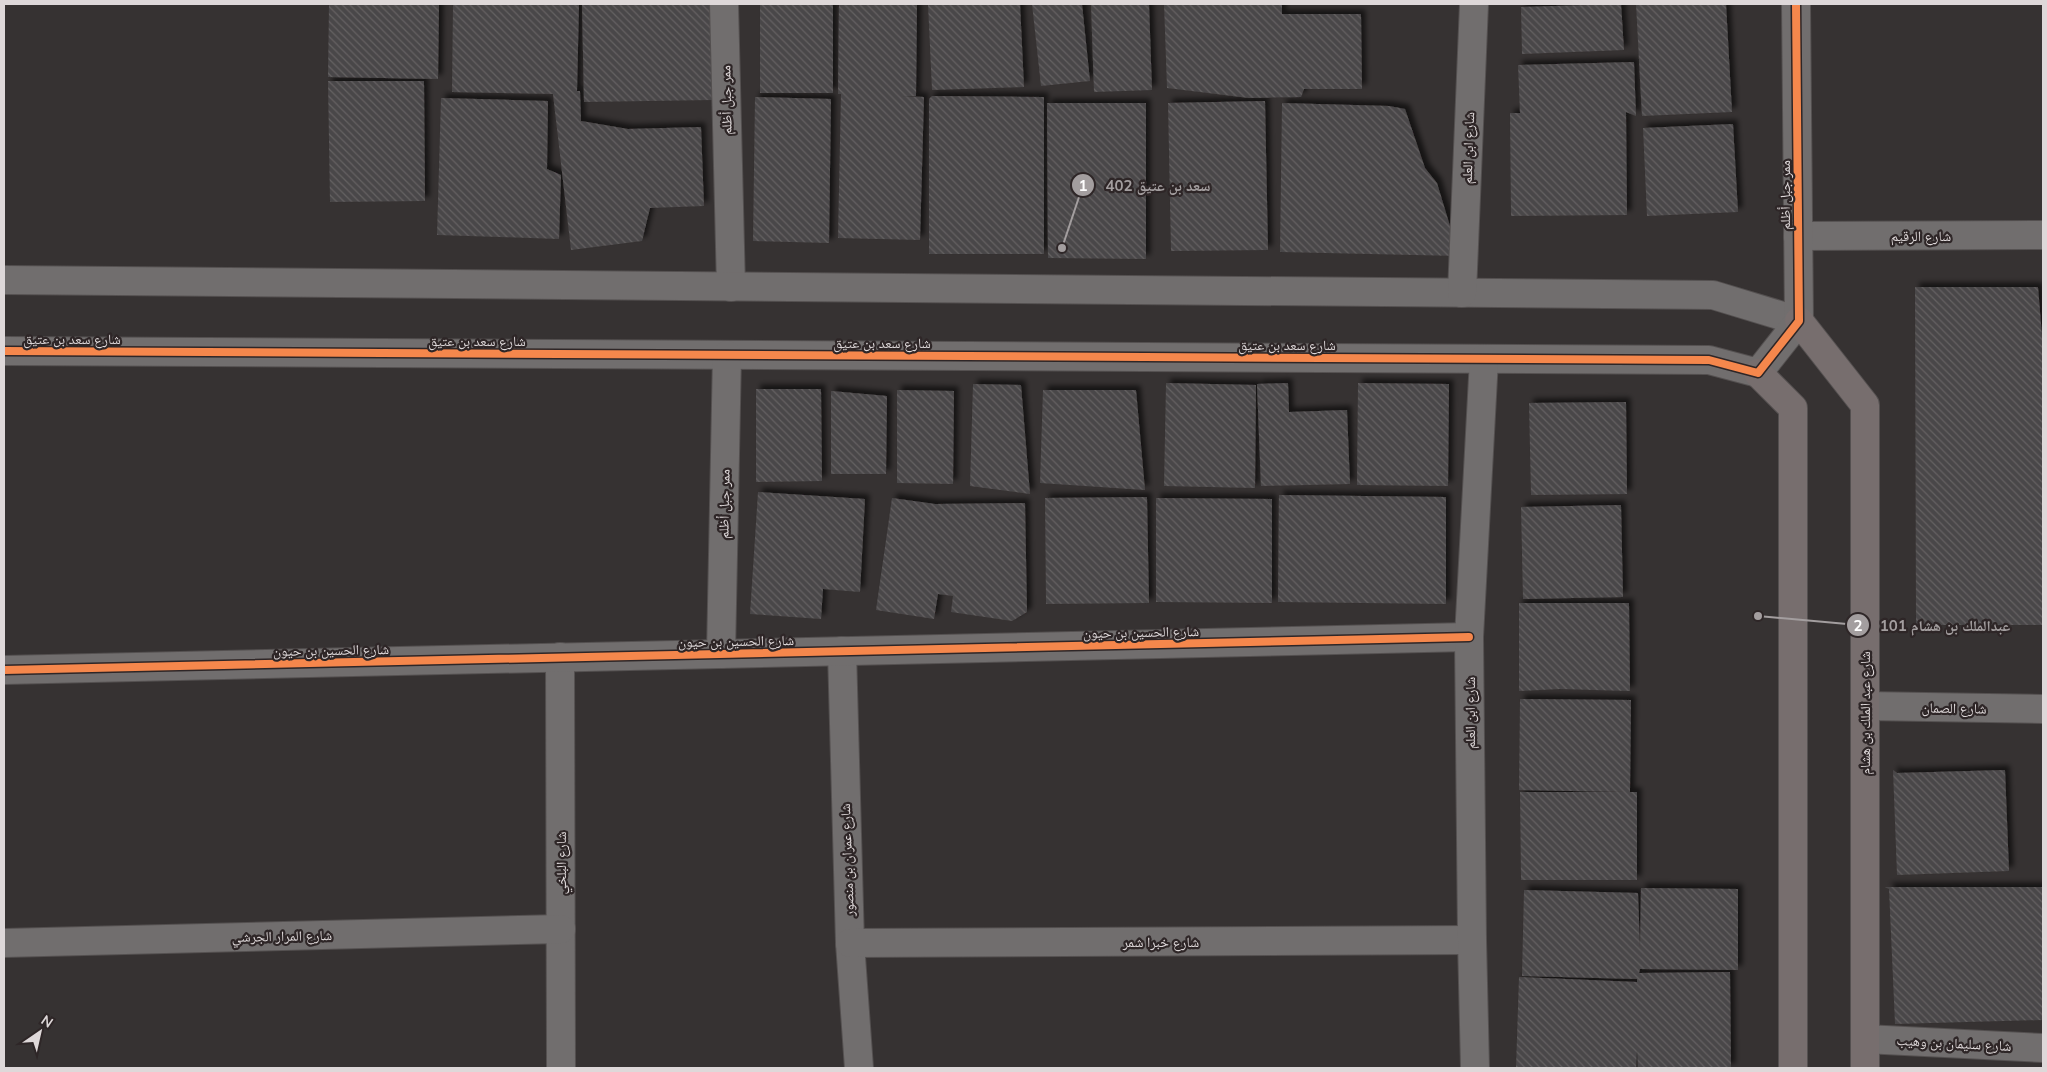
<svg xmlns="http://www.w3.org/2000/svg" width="2047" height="1072" viewBox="0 0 2047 1072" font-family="Mulish,'Noto Naskh Arabic',sans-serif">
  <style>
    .building { fill: url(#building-back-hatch); filter: url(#shadow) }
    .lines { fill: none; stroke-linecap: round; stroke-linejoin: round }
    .minor-casing { stroke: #545050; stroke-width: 30 }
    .major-casing { stroke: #545050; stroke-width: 30 }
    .minor { stroke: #716e6e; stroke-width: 28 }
    .major { stroke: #776e6e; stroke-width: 28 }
    .cycleway-casing { stroke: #2e2627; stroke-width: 11 }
    .cycleway { stroke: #f5874c; stroke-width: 8 }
    .labels { text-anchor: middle; stroke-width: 4.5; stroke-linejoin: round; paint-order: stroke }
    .street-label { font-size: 14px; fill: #ded8d9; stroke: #2e2627 }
    .leader { fill: none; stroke: #a39e9f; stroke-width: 2 }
    .callout-dot { fill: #a39e9f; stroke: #2e2627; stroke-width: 2 }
    .mark-label { font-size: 15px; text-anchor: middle; font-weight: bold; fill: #fff }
    .callout-label { font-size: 15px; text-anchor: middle; font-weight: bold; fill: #a39e9f; stroke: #2e2627; stroke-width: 4.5; stroke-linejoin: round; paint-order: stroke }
  </style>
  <defs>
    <pattern id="building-back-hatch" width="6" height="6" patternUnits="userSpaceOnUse" patternTransform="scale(1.25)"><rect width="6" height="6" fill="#4a4748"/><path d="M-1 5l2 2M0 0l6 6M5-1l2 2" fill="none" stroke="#646162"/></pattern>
    <filter id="shadow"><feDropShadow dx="4.5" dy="-4.5" stdDeviation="2.5" flood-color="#0009"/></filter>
  </defs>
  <rect width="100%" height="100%" fill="#363232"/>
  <g class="building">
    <polygon points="329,4 439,4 438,79 328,77"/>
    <polygon points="453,4 579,4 577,91 580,91 581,121 628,129 701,127 704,206 650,208 642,241 571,250 553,94 452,92"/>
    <polygon points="582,4 711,4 713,100 584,102"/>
    <rect x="760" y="4" width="73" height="89"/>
    <polygon points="839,4 917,4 916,96 902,96 924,97 920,240 838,238 841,94 838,94"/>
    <polygon points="928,4 1020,4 1024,87 932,90"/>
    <polygon points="1032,4 1082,4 1090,81 1041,86"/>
    <polygon points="1091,4 1149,4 1152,90 1094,92"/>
    <polygon points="1164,4 1282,4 1282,14 1361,14 1362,89 1304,89 1301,97 1249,98 1167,88"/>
    <polygon points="1621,4 1624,50 1522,54 1521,7"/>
    <polygon points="1636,4 1726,4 1732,112 1642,116"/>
    <polygon points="1634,62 1636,116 1626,112 1627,215 1511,216 1510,113 1520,113 1518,65"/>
    <polygon points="328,81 424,81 425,201 330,202"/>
    <polygon points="932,96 1044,97 1044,254 929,254 929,99"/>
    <polygon points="755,97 831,99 829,243 753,241"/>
    <polygon points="441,98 548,101 547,169 561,175 559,239 437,235"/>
    <polygon points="1265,101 1268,250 1171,251 1168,103"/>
    <polygon points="1047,103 1146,103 1146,259 1048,258"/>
    <polygon points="1282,103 1389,106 1405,109 1425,168 1437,183 1459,256 1280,252"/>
    <polygon points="1733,124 1738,212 1647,216 1643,128"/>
    <polygon points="1915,287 2038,287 2043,349 2043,625 1916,625"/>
    <polygon points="1166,383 1256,385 1255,488 1164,486"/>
    <polygon points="1288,383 1289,412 1347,410 1350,484 1261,486 1257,384"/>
    <polygon points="1358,383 1449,384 1448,486 1357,485"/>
    <polygon points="973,384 1021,385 1030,494 970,486"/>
    <polygon points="756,389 821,389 822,481 756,482"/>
    <polygon points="897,390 954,391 953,484 897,483"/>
    <polygon points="1043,390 1136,390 1145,490 1040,483"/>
    <polygon points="831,391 887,396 886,474 831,474"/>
    <polygon points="1626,402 1627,494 1531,495 1529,403"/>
    <polygon points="758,492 865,499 860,592 823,589 821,619 750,614"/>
    <polygon points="1279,495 1446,497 1446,604 1278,602"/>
    <polygon points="1147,497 1149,603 1046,604 1045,498"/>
    <polygon points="892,498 935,504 1025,503 1027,612 1012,621 951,612 953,596 938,594 934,619 876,610"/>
    <polygon points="1156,498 1272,499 1272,603 1156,602"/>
    <polygon points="1621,505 1623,597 1523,599 1521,507"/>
    <polygon points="1519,603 1629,603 1630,691 1560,689 1519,691"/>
    <polygon points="1520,699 1631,700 1630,792 1637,792 1637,880 1521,880 1520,792 1624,792 1519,790"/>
    <polygon points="1893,770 1897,773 2005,770 2009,871 1897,875"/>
    <polygon points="1885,887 2043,887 2043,1020 1895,1024 1889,889"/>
    <polygon points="1641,888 1738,889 1738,970 1640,969 1639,973 1730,972 1731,1068 1638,1068 1637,1050 1636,1068 1516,1068 1519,977 1637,982 1637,979 1522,976 1524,890 1638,893 1640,948"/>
  </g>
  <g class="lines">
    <defs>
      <g id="minor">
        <polyline points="724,4 731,287"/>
        <polyline points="1798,236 2043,235"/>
        <polyline points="4,280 1713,295 1799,321"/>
        <polyline points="1462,293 1474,4"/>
        <polyline points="4,351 1709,360 1758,373 1799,321 1796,4"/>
        <polyline points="842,651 850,943 859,1068"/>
        <polyline points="721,654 727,355"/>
        <polyline points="560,657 561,1068"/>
        <polyline points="4,670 1469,637"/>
        <polyline points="1865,706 2043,709"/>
        <polyline points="4,943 561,929"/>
        <polyline points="850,943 1472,940"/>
        <polyline points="1865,1039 2043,1048"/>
        <polyline points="1475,1068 1472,940 1469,637 1484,359"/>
      </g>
      <g id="major">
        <polyline points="1799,321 1865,405 1865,1068"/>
        <polyline points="1758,373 1793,408 1793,1068"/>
      </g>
    </defs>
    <use href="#minor" class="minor-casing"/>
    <use href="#major" class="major-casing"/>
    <use href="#minor" class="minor"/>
    <use href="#major" class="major"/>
    <defs>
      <g id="cycleway">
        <polyline points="4,351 1709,360 1758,373 1799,321 1796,4"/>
        <polyline points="4,670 1469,637"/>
      </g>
    </defs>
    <use href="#cycleway" class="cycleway-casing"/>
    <use href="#cycleway" class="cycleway"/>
  </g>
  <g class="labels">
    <g class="street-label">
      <text transform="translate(726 100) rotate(-91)" y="5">ممر جبل أظلم</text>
      <text transform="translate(1468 148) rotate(-88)" y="5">شارع ابن العلم</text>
      <text transform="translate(1785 195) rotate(-90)" y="5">ممر جبل أظلم</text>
      <text x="1921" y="241">شارع الرقيم</text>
      <text x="72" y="344">شارع سعد بن عتيق</text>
      <text x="477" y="346">شارع سعد بن عتيق</text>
      <text x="882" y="348">شارع سعد بن عتيق</text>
      <text x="1287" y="350">شارع سعد بن عتيق</text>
      <text transform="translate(724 504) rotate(-89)" y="5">ممر جبل أظلم</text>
      <text transform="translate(1141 632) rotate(-1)" y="5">شارع الحسين بن حيون</text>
      <text transform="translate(736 641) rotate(-1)" y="5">شارع الحسين بن حيون</text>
      <text transform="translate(331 650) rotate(-1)" y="5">شارع الحسين بن حيون</text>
      <text transform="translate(1954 708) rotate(1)" y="5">شارع الصمان</text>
      <text transform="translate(1470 713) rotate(-90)" y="5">شارع ابن العلم</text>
      <text transform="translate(1865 713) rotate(-90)" y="5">شارع عبد الملك بن هشام</text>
      <text transform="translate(847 860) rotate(-92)" y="5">شارع عمران بن منصور</text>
      <text transform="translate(561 863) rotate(-90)" y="5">شارع البلخي</text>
      <text transform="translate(282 936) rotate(-1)" y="5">شارع المرار الجرشي</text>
      <text x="1161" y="947">شارع خبرا شمر</text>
      <text transform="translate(1954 1043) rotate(3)" y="5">شارع سليمان بن وهيب</text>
    </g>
  </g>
  <path class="leader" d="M1062 248L1083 185M1758 616L1858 625"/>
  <g class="callout-dot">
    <circle cx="1062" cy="248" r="5"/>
    <circle cx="1758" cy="616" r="5"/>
    <circle cx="1083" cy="185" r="12"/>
    <circle cx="1858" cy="625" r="12"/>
  </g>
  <g class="mark-label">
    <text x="1083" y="191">1</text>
    <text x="1858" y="631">2</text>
  </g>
  <g class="callout-label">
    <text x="1158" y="191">سعد بن عتيق 402</text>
    <text x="1945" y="631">عبدالملك بن هشام 101</text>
  </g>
  <rect width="2047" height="1072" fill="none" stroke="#ded8d9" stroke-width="10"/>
  <g transform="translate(40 1032) rotate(34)" stroke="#2e2627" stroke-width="4" paint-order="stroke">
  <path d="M0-4L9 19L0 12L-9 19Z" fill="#ded8d9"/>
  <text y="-8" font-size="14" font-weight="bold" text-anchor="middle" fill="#ded8d9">N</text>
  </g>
</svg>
